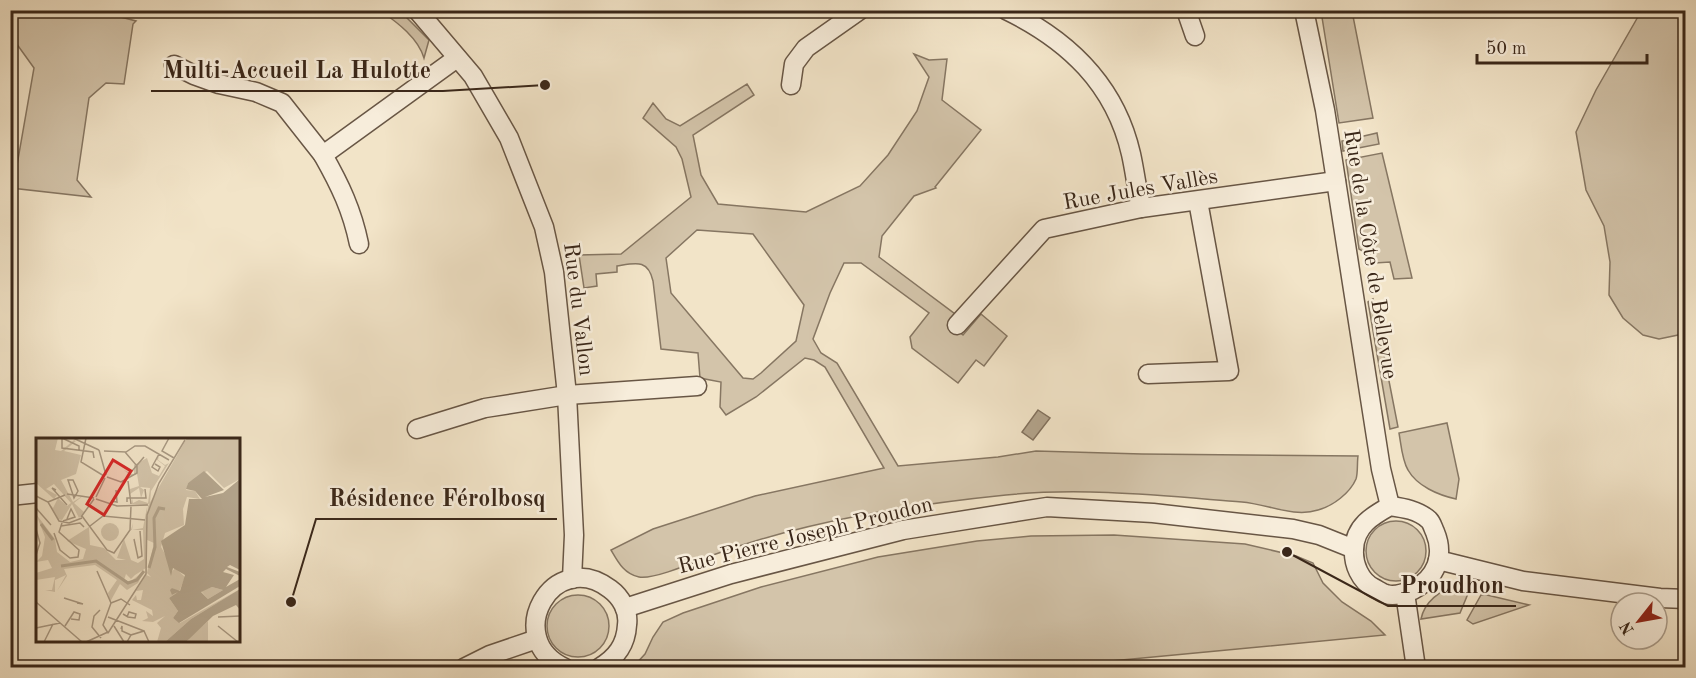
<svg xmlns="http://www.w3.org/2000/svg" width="1696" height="678" viewBox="0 0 1696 678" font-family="'Old Standard TT',serif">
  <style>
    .green { fill: #d3c4aa; stroke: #867662; stroke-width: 1.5; fill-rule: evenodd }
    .water { fill: #b3a48c; stroke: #83725e; stroke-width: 1.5 }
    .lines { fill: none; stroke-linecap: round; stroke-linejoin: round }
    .minor-casing { stroke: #685645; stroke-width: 21 }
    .minor { stroke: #f7eddb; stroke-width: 18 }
    .labels { text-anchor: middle; stroke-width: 5; stroke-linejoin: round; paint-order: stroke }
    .street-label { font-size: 22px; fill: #3a2719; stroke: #f7eddb }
    .inset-river { fill: none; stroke: #b3a48c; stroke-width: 3 }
    .inset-road { fill: none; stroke: #a89882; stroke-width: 1.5 }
    .view { fill: #d62828; fill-opacity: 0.15; stroke: #d62828; stroke-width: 3 }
    .inset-edge { fill: none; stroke: #3a2719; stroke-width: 3 }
    .leader { fill: none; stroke: #3a2719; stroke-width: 2 }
    .callout-dot { fill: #3a2719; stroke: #f7eddb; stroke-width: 2 }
    .callout-label { font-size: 24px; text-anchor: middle; font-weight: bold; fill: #3a2719; stroke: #f7eddb; stroke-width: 5; stroke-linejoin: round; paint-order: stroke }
  </style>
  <rect width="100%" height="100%" fill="#f2e4c8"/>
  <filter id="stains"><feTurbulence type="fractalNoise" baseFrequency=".00333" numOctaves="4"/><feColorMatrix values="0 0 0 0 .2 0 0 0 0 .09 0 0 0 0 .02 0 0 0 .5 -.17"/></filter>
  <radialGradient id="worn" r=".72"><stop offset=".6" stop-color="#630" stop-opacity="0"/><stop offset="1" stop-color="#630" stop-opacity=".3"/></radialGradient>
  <g class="green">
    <polygon points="11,10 113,11 117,16 136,21 133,24 124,84 106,83 89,98 77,180 91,197 11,188 11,176 16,171 34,68 11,36"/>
    <polygon points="1649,10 1676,11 1686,14 1685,323 1678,335 1659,339 1643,335 1623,318 1609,295 1610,262 1604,226 1586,190 1576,132 1596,90 1639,15"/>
    <path d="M381 11H400L429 40 424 58C418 38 398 23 381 11Z"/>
    <polygon points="1321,11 1352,11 1373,118 1339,123"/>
    <path d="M914 54 929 60 947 59 942 100 981 130 935 187 936 188 914 196 882 236 879 257 955 314 948 323 963 335 981 314 1007 336 984 366 976 360 958 383 912 348 910 337 929 313 861 263H844L830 293 813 339 821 353 837 363 898 466 998 457 1036 451 1142 454 1358 456C1357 463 1358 473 1356 479 1350 493 1333 506 1318 510 1294 518 1267 504 1242 502 1165 496 1084 487 1006 495 908 505 806 521 713 555 697 561 654 580 639 577 624 574 618 562 611 550L653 529 755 496 884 468 825 367 814 360 805 358 756 397 726 415 720 407 721 382 700 378 698 353 661 349 653 281C648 259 636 263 617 266V272L596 274 597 286 584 288 579 255 621 254 691 197 682 159 676 147 643 118 653 103 666 119 680 126 747 84 754 95 693 135 701 175 718 204 806 212 860 186 888 155 917 111 929 77ZM697 230 753 234 804 305 796 341 761 373 753 379 743 378 671 293 666 258Z"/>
    <polygon points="1377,133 1379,144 1343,151 1342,141"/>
    <polygon points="1382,153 1412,278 1394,279 1390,262 1375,263 1373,257 1359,249 1346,160"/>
    <polygon points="1373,299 1398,427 1390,429 1368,302"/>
    <path d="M1447 423 1459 479 1456 499C1438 495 1417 486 1408 470 1402 460 1401 444 1399 433Z"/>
    <circle cx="1396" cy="551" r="30"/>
    <polygon points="1114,535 1245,544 1296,556 1313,563 1323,583 1342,602 1371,621 1385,635 1037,668 633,667 645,654 653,637 663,622 683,613 761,587 878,557 977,541 1031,536"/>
    <path d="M1461 583 1472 584 1460 613 1421 619C1425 599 1443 589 1461 583Z"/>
    <circle cx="578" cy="626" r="31"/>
    <polygon points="1481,595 1487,595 1529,605 1473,624 1467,620"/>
  </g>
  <polygon class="water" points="1038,410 1050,418 1033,440 1022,432"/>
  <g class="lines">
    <defs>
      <g id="minor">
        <polyline points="417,10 473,76 509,138 544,227 554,272 567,395 574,535 572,579"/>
        <path d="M1006 10C1068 40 1115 84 1131 154 1135 172 1137 190 1141 208"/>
        <polyline points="1186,10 1195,36"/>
        <polyline points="1304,10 1325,110 1381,469 1390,506"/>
        <polyline points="174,65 194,75 219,84 256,92 282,103 323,155 457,58"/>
        <polyline points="791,85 794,64 806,48 860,10"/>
        <path d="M323 155C340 185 352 210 359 244"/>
        <polyline points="957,325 1044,229 1141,208 1336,181"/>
        <polyline points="1148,374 1229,371 1198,201"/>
        <polyline points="417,429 485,408 567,395 697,386"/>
        <polyline points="10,496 38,493"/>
        <path d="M1390 506C1404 508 1418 510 1429 520 1432 523 1433 528 1435 532 1445 556 1436 578 1413 590 1405 593 1394 597 1386 594 1382 593 1378 590 1374 588 1360 581 1353 564 1354 549 1355 526 1372 516 1390 506Z"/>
        <polyline points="1438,560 1523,581 1660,598 1686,599"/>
        <polyline points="1405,593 1416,668"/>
        <polyline points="625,608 731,574 903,530 1047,507 1153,513 1293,529 1319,535 1354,549"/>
        <polyline points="464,668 490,655 537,639"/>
        <path d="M565 668C501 639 553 546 610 589 621 597 629 611 627 625 626 645 616 658 599 668"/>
      </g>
    </defs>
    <use href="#minor" class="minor-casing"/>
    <use href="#minor" class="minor"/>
  </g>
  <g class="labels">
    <g class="street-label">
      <text transform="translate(1140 188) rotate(-10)" y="8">Rue Jules Vallès</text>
      <text transform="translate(1372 254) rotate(81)" y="8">Rue de la Côte de Bellevue</text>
      <text transform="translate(580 309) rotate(83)" y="8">Rue du Vallon</text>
      <text transform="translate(805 534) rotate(-14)" y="8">Rue Pierre Joseph Proudon</text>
    </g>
  </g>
  <g transform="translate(36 438)">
    <rect width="204" height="204" fill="#f2e4c8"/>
    <path d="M0 0H22L19 12 25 13 38 2 40 3 28 13 45 17 40 36 25 42 37 64 48 57 38 65 48 74 43 80 36 66 26 82 22 81 13 65 17 70 22 60 31 68 35 65 18 46 10 51 21 57 18 61 0 45ZM151 0H204V41L188 50 171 33 152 45 150 52 159 53 164 61 151 59 147 71 148 87 129 95 125 109 134 125 135 135 139 130 149 139 143 154 136 150V157L142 154 133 160 142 173 137 180 144 185 204 151 155 181 129 204H121L125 190 121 185 129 178 117 184 106 183 112 180 110 173 117 178 116 172 96 162 100 157 101 162H105L107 152 100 153 110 137 115 139 111 135 118 105 109 101 112 68ZM123 18 122 22 129 27 133 25 115 53 114 65 111 67 96 66V60L97 65 103 62 112 65 114 50 104 49 108 52 105 60 103 50 94 56V51L103 48 101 36 95 38 88 32 98 37V27L111 20 116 35 123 38 129 28 120 21ZM111 69 110 130 99 137 95 141 90 136 88 142 94 144 108 133 102 145 91 152 84 146 74 164 72 155 81 142 59 127 28 131 31 138 21 153 30 137 19 142V154L9 152H16L19 139 0 142V135L16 130 12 122 0 124 6 118 9 99 0 76 19 101 21 114 34 124 47 121 50 111 31 103 53 89 54 107 68 110 80 122H90L81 120 88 101 95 122 102 125 108 121 107 92H95L97 85 96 92 107 90ZM65 94a9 9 0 1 1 18 0a9 9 0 1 1-18 0ZM176 149 187 152 172 161 165 153ZM172 183V204H151L154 199Z" fill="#d3c4aa"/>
    <path d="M168 33 188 52 169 59 187 55 204 41V132L194 127 191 129 204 134V138L190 131 187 134 198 137 190 149 204 141V148L143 185 137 180 142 173 133 160 142 154 136 157 134 152 136 150 144 153 149 137 137 130 135 138 125 103 149 87 153 61H166L159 53 150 51 152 45ZM176 149 187 152 172 161 165 154ZM204 151V172L200 167 177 178 150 204H129L155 181Z" fill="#b3a48c" fill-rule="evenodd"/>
    <path class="inset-river" d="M5 86 17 102M25 128 60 123 92 145 101 142 108 133M113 130 119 109 118 80 123 70 129 71"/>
    <path class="inset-road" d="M26 0V10L57 14 58 20M26 0 43 8V12M37 0 63 12M50 0 45 24 68 38M133 0 126 13 138 20M63 12 70 37M68 13 90 14 99 8H109L133 22M119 26 124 29 122 33 116 29 123 16M96 33 108 19M71 39 85 44 101 35V28L89 14M32 42H37L42 53 38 60ZM92 43 95 66M20 52 16 50 31 67M31 56 58 60M0 58 12 64 23 83 33 85 46 80M60 59 69 40M60 61 81 68 112 67M75 63 81 64 80 52M12 64 29 57M91 64V60H110L109 51M0 70 15 87M46 78 71 112 78 115 94 92 95 68M45 79 58 61M27 83 39 79 35 71 31 81M25 88 44 85 48 89M54 88 67 78 109 82M0 91 4 105 0 117M18 95 24 112 34 120 42 119 43 112 23 94 26 85M98 101 102 120 106 118 104 93M61 133 75 165M28 160 47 166 41 165M0 164 46 204M75 165 85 161 94 167M64 172 58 178 56 189 65 200M87 176 92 179 99 180 100 176 93 174 91 179M72 179 108 193M182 179 204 178M29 188 38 174 44 176 43 182 35 181M78 188 88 204M182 188 202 204M0 190 24 185M85 191 86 188V193L95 197M72 195 110 136 111 77 123 45 149 2M72 195 67 187 75 165M8 204 17 186M50 204 72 194M91 204 95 197 108 193 113 204"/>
    <path class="view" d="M77 22 95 33 68 77 51 66Z"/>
    <rect width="204" height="204" class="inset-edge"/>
  </g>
  <path class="leader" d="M545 85L443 91H151M291 602L316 519H557M1287 552L1388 606H1516"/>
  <g class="callout-dot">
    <circle cx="545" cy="85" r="6"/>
    <circle cx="291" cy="602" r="6"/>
    <circle cx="1287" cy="552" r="6"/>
  </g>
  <g class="callout-label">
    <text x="297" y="78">Multi-Accueil La Hulotte</text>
    <text x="437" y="506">Résidence Férolbosq</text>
    <text x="1452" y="593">Proudhon</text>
  </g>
  <rect width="1696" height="678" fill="none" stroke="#f2e4c8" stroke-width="36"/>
  <rect x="12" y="12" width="1672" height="654" fill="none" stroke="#3a2719" stroke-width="3"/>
  <rect x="18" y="18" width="1660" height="642" fill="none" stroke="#3a2719" stroke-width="1.5"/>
  <g transform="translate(1639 621) rotate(239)"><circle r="28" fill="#f7eddb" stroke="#ab9e8d" stroke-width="1.5"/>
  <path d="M0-4.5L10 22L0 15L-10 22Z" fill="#8f2418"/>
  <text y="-9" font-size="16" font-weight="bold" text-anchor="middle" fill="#3a2719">N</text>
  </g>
  <path d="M1477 54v9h170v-9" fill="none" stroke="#3a2719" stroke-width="3"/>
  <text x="1486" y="54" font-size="18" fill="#3a2719" stroke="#f7eddb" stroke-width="4.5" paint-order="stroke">50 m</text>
  <rect width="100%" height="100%" filter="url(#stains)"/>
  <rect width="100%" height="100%" fill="url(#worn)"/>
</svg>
